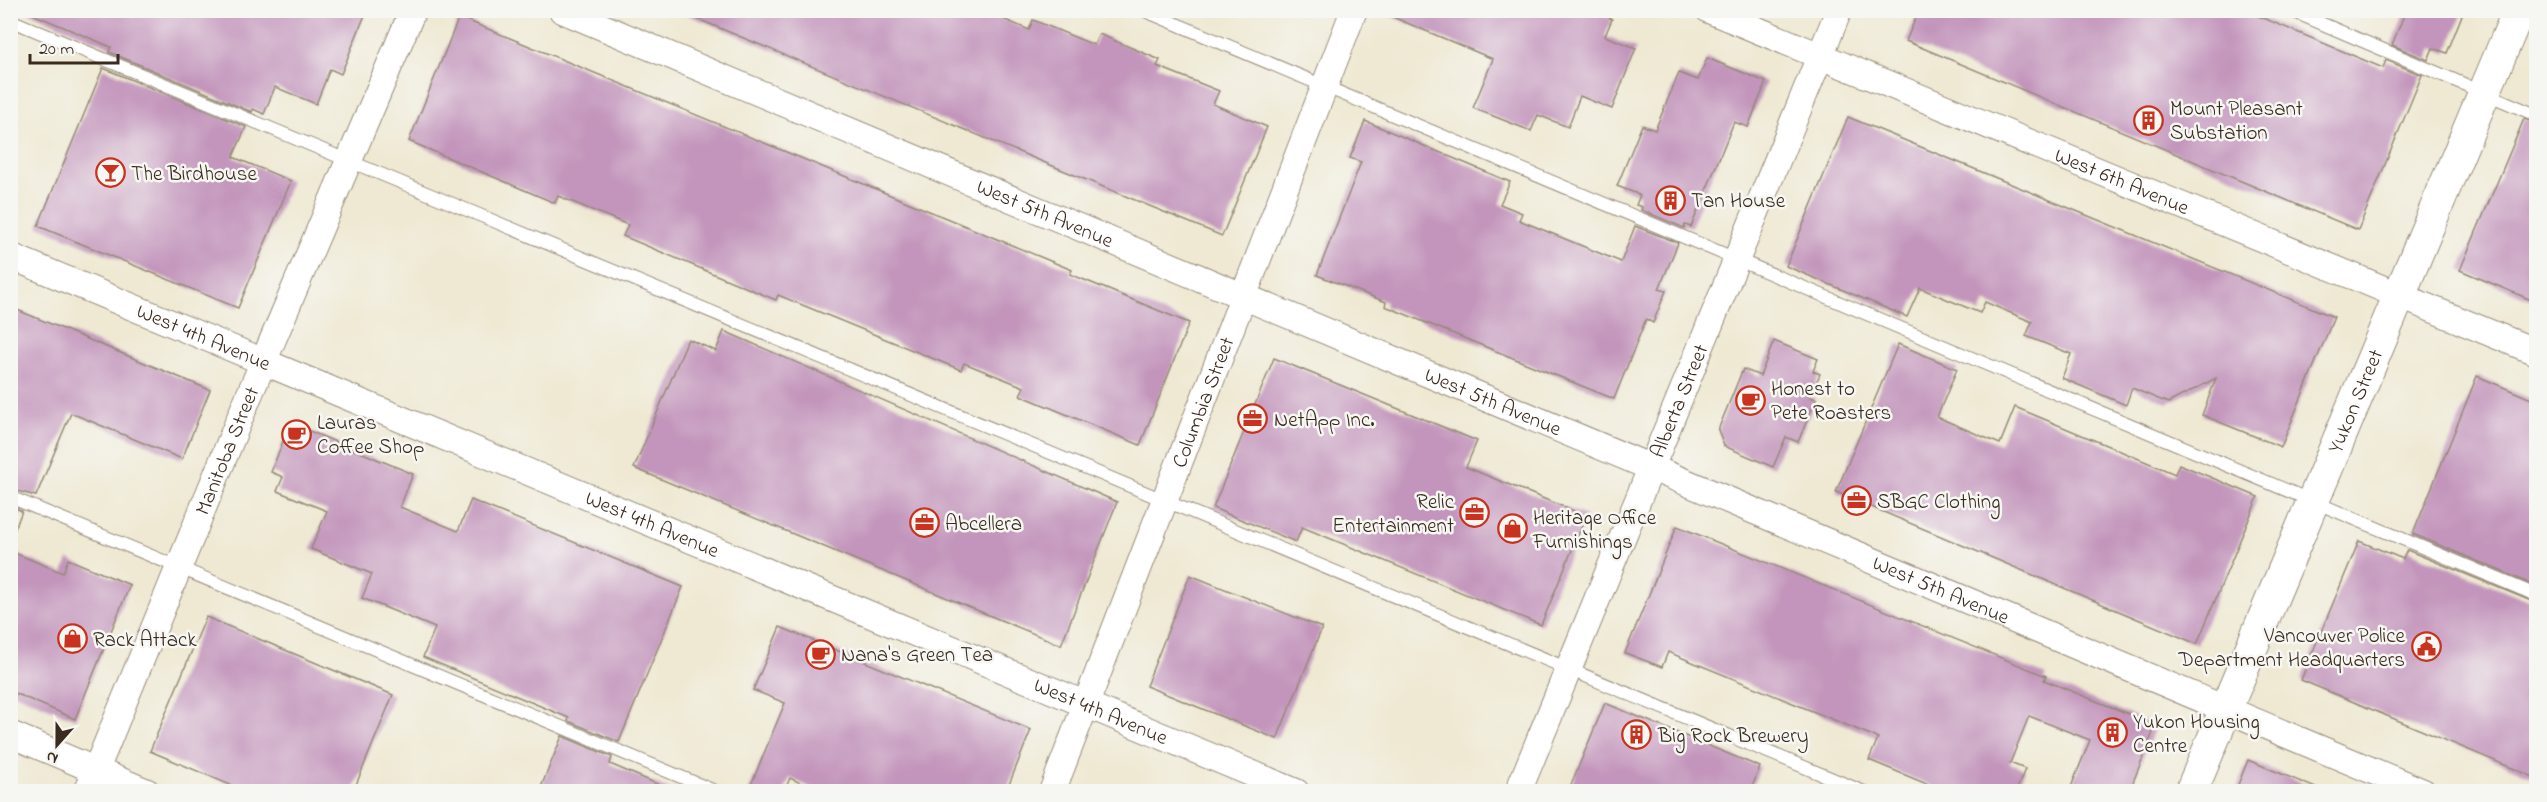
<svg xmlns="http://www.w3.org/2000/svg" width="2547" height="802" viewBox="0 0 2547 802" font-family="'Indie Flower',sans-serif">
  <style>
    .building { fill: #c395bc }
    .lines { fill: none; stroke-linecap: round; stroke-linejoin: round }
    .service-casing { stroke: #958a78; stroke-width: 14 }
    .minor-casing { stroke: #958a78; stroke-width: 28 }
    .tertiary-casing { stroke: #958a78; stroke-width: 34 }
    .service { stroke: #fff; stroke-width: 12 }
    .minor { stroke: #fff; stroke-width: 26 }
    .tertiary { stroke: #fff; stroke-width: 32 }
    .labels { text-anchor: middle; stroke-width: 5; stroke-linejoin: round; paint-order: stroke }
    .poi-label { font-size: 21px; fill: #3b2a1e; stroke: #f6f6f2; text-anchor: start }
    .street-label { font-size: 21px; fill: #3b2a1e; stroke: #f6f6f2 }
  </style>
  <rect width="100%" height="100%" fill="#f6f6f2"/>
  <filter id="ink" filterUnits="userSpaceOnUse"><feTurbulence type="fractalNoise" baseFrequency=".0167" numOctaves="2"/><feDisplacementMap in="SourceGraphic" scale="12" xChannelSelector="R" yChannelSelector="G"/><feConvolveMatrix kernelMatrix="1 2 1 2 8 2 1 2 1" color-interpolation-filters="sRGB"/></filter>
  <filter id="wash" filterUnits="userSpaceOnUse"><feTurbulence type="fractalNoise" baseFrequency=".008" numOctaves="4" result="noise"/><feDisplacementMap in="SourceGraphic" scale="24" xChannelSelector="R" yChannelSelector="G"/><feGaussianBlur stdDeviation="1.35" result="paint"/><feColorMatrix in="noise" values="0 0 0 0 0 0 0 0 0 0 0 0 0 0 0 0 0 1.4 0 .05"/><feComposite in="paint" operator="in"/></filter>
  <g filter="url(#wash)">
    <rect width="100%" height="100%" fill="#efe9d3"/>
    <g id="blocks">
      <g class="building">
        <polygon points="23,10 367,10 341,74 330,69 316,104 275,87 264,114 253,109 252,112 109,52 111,47"/>
        <polygon points="676,10 982,10 1029,30 1033,20 1094,45 1099,34 1160,60 1157,66 1219,91 1213,104 1267,127 1222,236"/>
        <polygon points="1376,10 1593,10 1612,19 1605,36 1636,48 1612,109 1580,96 1568,127 1538,115 1531,131 1473,108 1493,59"/>
        <polygon points="1919,10 2244,10 2383,68 2386,60 2422,75 2358,230 1906,41"/>
        <polygon points="2406,10 2464,10 2447,53 2433,48 2428,60 2392,45"/>
        <polygon points="459,17 1072,270 1070,274 1189,323 1140,445 1020,395 1024,387 964,363 961,370 778,295 776,300 623,236 628,225 558,196 555,203 409,141"/>
        <polygon points="1707,58 1766,82 1748,127 1734,122 1691,227 1685,225 1684,228 1641,210 1642,207 1636,205 1640,195 1617,186 1642,125 1655,130 1679,73 1698,80"/>
        <polygon points="103,68 246,127 233,157 291,181 238,308 38,226"/>
        <polygon points="1848,117 2334,317 2281,447 2202,415 2216,378 2168,403 2132,388 2126,405 2062,378 2071,354 2026,336 2032,322 1985,302 1980,313 1920,288 1907,317 1786,266"/>
        <polygon points="2524,119 2536,123 2536,302 2460,270"/>
        <polygon points="1365,121 1510,182 1500,204 1522,213 1519,220 1621,262 1635,226 1678,243 1659,289 1666,291 1653,323 1646,319 1614,399 1385,306 1386,302 1317,275 1361,162 1350,158"/>
        <polygon points="10,307 210,390 182,459 71,413 36,496 10,489"/>
        <polygon points="724,331 1117,502 1061,645 634,468 688,339 716,351"/>
        <polygon points="1774,341 1818,359 1813,371 1820,374 1810,397 1816,399 1798,442 1786,437 1773,467 1724,446 1718,430 1743,369 1760,376"/>
        <polygon points="1898,344 1957,369 1937,417 2000,444 2015,407 2175,474 2179,464 2258,497 2197,644 1836,492"/>
        <polygon points="1274,358 1477,441 1466,467 1586,516 1541,625 1302,527 1296,542 1213,508"/>
        <polygon points="2477,376 2536,401 2536,586 2413,534"/>
        <polygon points="290,423 413,474 400,507 458,531 471,500 683,587 619,742 568,721 569,718 423,657 435,628 362,598 372,574 311,549 327,511 277,491 283,477 271,472"/>
        <polygon points="10,506 22,511 11,539 10,539"/>
        <polygon points="1677,526 2046,676 2044,680 2156,725 2129,792 2069,792 2090,740 2029,716 2010,763 2025,769 2016,792 1946,792 1869,760 1878,738 1668,652 1662,667 1625,653"/>
        <polygon points="2359,541 2403,559 2407,550 2536,603 2536,778 2301,680"/>
        <polygon points="10,551 63,573 68,559 130,585 75,719 10,691"/>
        <polygon points="1190,575 1322,628 1277,739 1146,686"/>
        <polygon points="206,617 393,695 353,792 247,792 150,751"/>
        <polygon points="780,627 1031,730 1006,792 820,792 790,778 784,792 748,792 785,703 753,690"/>
        <polygon points="1605,703 1760,767 1750,792 1568,792"/>
        <polygon points="562,736 612,757 610,764 676,792 539,792"/>
        <polygon points="2248,760 2323,791 2323,792 2235,792"/>
      </g>
    </g>
  </g>
  <g filter="url(#ink)">
    <use href="#blocks" fill-opacity="0" stroke="#958a78" stroke-width="1.5"/>
    <g class="lines">
      <defs>
        <g id="service">
          <polyline points="1143,10 2536,595"/>
          <polyline points="2290,10 2536,115"/>
          <path d="M10 20C628 277 1246 533 1864 792"/>
          <polyline points="10,497 717,792"/>
        </g>
        <g id="minor">
          <path id="s1" d="M562 10 2423 792"/>
          <path id="s2" d="M1709 10 2536 352"/>
          <path id="s3" d="M10 256 1296 792"/>
          <polyline points="10,734 147,792"/>
          <path id="s4" d="M87 792 248 398 413 10"/>
          <path id="s5" d="M1052 792 1354 10"/>
          <path id="s6" d="M1518 792 1839 10"/>
        </g>
        <g id="tertiary">
          <path id="s7" d="M2191 792 2519 10"/>
        </g>
      </defs>
      <use href="#service" class="service-casing"/>
      <use href="#minor" class="minor-casing"/>
      <use href="#tertiary" class="tertiary-casing"/>
      <use href="#service" class="service"/>
      <use href="#minor" class="minor"/>
      <use href="#tertiary" class="tertiary"/>
    </g>
  </g>
  <defs>
    <symbol id="building-ring" viewBox="-11 -11 22 22"><circle r="9.5" fill="#f6f6f2" stroke="#c8321e" stroke-width="1.5"/><path d="M-4-6H4V6H1V3H-1V6H-4ZM-2.5-4.3h1.7v1.8h-1.7ZM.8-4.3h1.7v1.8H.8ZM-2.5-1h1.7V.8h-1.7ZM.8-1h1.7V.8H.8Z" fill="#c8321e"/></symbol>
    <symbol id="bar-ring" viewBox="-11 -11 22 22"><circle r="9.5" fill="#f6f6f2" stroke="#c8321e" stroke-width="1.5"/><path d="M-6-5H6L.8 .8V4.5H3.5V6h-7V4.5H-.8V.8Z" fill="#c8321e"/></symbol>
    <symbol id="cafe-ring" viewBox="-11 -11 22 22"><circle r="9.5" fill="#f6f6f2" stroke="#c8321e" stroke-width="1.5"/><path d="M-5.5-4.5H6V0H3Q3 3.5 0 3.5H-2.5Q-5.5 3.5-5.5 0ZM3-3.2v2h1.7v-2ZM-6 4.5H4V6H-6Z" fill="#c8321e"/></symbol>
    <symbol id="office-ring" viewBox="-11 -11 22 22"><circle r="9.5" fill="#f6f6f2" stroke="#c8321e" stroke-width="1.5"/><path d="M-6-3h4V-5.5h4V-3h4V5H-6ZM-1-4.5V-3h2v-1.5ZM-6 0V1H6V0Z" fill="#c8321e"/></symbol>
    <symbol id="shop-ring" viewBox="-11 -11 22 22"><circle r="9.5" fill="#f6f6f2" stroke="#c8321e" stroke-width="1.5"/><path d="M-5-2.5h2.3a2.7 3.5 0 0 1 5.4 0H5L5.5 6h-11ZM-1.5-2.5h3a1.5 2.3 0 0 0-3 0Z" fill="#c8321e"/></symbol>
    <symbol id="civic-ring" viewBox="-11 -11 22 22"><circle r="9.5" fill="#f6f6f2" stroke="#c8321e" stroke-width="1.5"/><path d="M-.6-6.5H3V-4.5H.6V-3L4-1V1h2V6H-6V1h2V-1L-.6-3ZM-1.2 2.5V6h2.4V2.5Z" fill="#c8321e"/></symbol>
  </defs>
  <g fill-rule="evenodd">
    <use href="#building-ring" x="2132" y="104" width="33" height="33"/>
    <use href="#bar-ring" x="94" y="156" width="33" height="33"/>
    <use href="#building-ring" x="1654" y="184" width="33" height="33"/>
    <use href="#cafe-ring" x="1734" y="384" width="33" height="33"/>
    <use href="#office-ring" x="1236" y="402" width="33" height="33"/>
    <use href="#cafe-ring" x="280" y="418" width="33" height="33"/>
    <use href="#office-ring" x="1840" y="484" width="33" height="33"/>
    <use href="#office-ring" x="1458" y="496" width="33" height="33"/>
    <use href="#office-ring" x="908" y="506" width="33" height="33"/>
    <use href="#shop-ring" x="1496" y="512" width="33" height="33"/>
    <use href="#shop-ring" x="56" y="622" width="33" height="33"/>
    <use href="#civic-ring" x="2410" y="630" width="33" height="33"/>
    <use href="#cafe-ring" x="804" y="638" width="33" height="33"/>
    <use href="#building-ring" x="2096" y="716" width="33" height="33"/>
    <use href="#building-ring" x="1620" y="718" width="33" height="33"/>
  </g>
  <g class="labels">
    <g class="poi-label">
      <text x="2170" y="115">Mount Pleasant<tspan x="2170" dy="24">Substation</tspan></text>
      <text x="131" y="180">The Birdhouse</text>
      <text x="1691" y="207">Tan House</text>
      <text x="1771" y="395">Honest to<tspan x="1771" dy="24">Pete Roasters</tspan></text>
      <text x="1274" y="426">NetApp Inc.</text>
      <text x="317" y="429">Lauras<tspan x="317" dy="24">Coffee Shop</tspan></text>
      <text x="1454" y="508" text-anchor="end">Relic<tspan x="1454" dy="24">Entertainment</tspan></text>
      <text x="1877" y="508">SBGC Clothing</text>
      <text x="1533" y="524">Heritage Office<tspan x="1533" dy="24">Furnishings</tspan></text>
      <text x="945" y="530">Abcellera</text>
      <text x="2405" y="642" text-anchor="end">Vancouver Police<tspan x="2405" dy="24">Department Headquarters</tspan></text>
      <text x="93" y="646">Rack Attack</text>
      <text x="841" y="661">Nana's Green Tea</text>
      <text x="2133" y="728">Yukon Housing<tspan x="2133" dy="24">Centre</tspan></text>
      <text x="1658" y="742">Big Rock Brewery</text>
    </g>
    <g class="street-label">
      <text dy="7" stroke="none"><textPath href="#s2" startOffset="447">West 6th Avenue</textPath></text>
      <text dy="7" stroke="none"><textPath href="#s1" startOffset="524">West 5th Avenue</textPath></text>
      <text dy="7" stroke="none"><textPath href="#s3" startOffset="210">West 4th Avenue</textPath></text>
      <text dy="7" stroke="none"><textPath href="#s1" startOffset="1010">West 5th Avenue</textPath></text>
      <text dy="7" stroke="none"><textPath href="#s5" startOffset="418">Columbia Street</textPath></text>
      <text dy="7" stroke="none"><textPath href="#s6" startOffset="423">Alberta Street</textPath></text>
      <text dy="7" stroke="none"><textPath href="#s7" startOffset="424">Yukon Street</textPath></text>
      <text dy="7" stroke="none"><textPath href="#s4" startOffset="369">Manitoba Street</textPath></text>
      <text dy="7" stroke="none"><textPath href="#s3" startOffset="696">West 4th Avenue</textPath></text>
      <text dy="7" stroke="none"><textPath href="#s1" startOffset="1496">West 5th Avenue</textPath></text>
      <text dy="7" stroke="none"><textPath href="#s3" startOffset="1182">West 4th Avenue</textPath></text>
    </g>
  </g>
  <rect width="2547" height="802" fill="none" stroke="#f6f6f2" stroke-width="36"/>
  <g transform="translate(57 745) rotate(201)" stroke="#f6f6f2" stroke-width="4.5" paint-order="stroke">
  <path d="M0-4.5L10 22L0 15L-10 22Z" fill="#3b2a1e"/>
  <text y="-9" font-size="16" font-weight="bold" text-anchor="middle" fill="#3b2a1e">N</text>
  </g>
  <path d="M30 54v9h88v-9" fill="none" stroke="#3b2a1e" stroke-width="3"/>
  <text x="39" y="54" font-size="18" fill="#3b2a1e" stroke="#f6f6f2" stroke-width="4.5" paint-order="stroke">20 m</text>
</svg>
